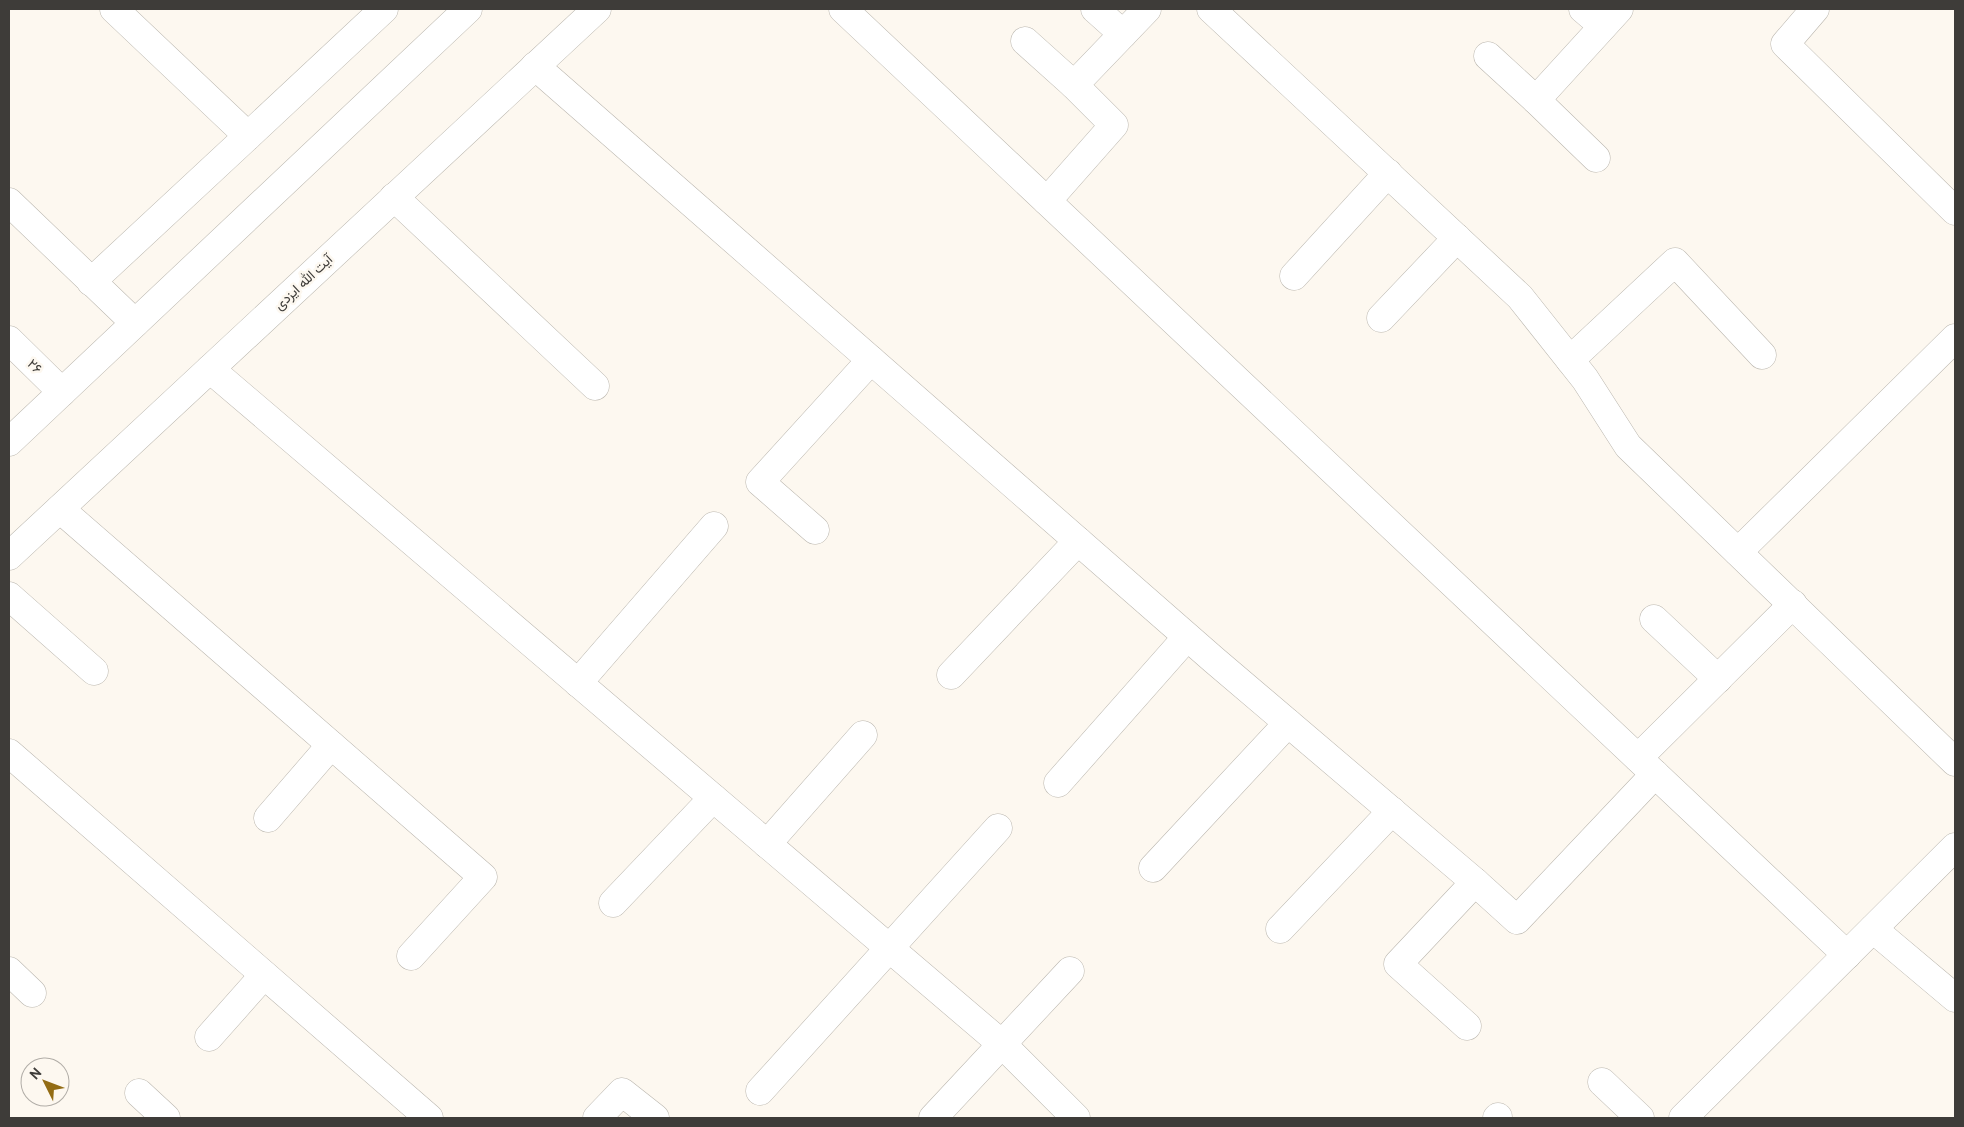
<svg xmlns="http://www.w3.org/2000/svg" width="1964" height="1127" viewBox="0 0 1964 1127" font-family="Overpass,Vazirmatn,sans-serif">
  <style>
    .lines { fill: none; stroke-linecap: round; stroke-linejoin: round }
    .minor-casing { stroke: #bab6ae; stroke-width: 29 }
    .highway-casing { stroke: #bab6ae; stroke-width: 29 }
    .minor { stroke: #fff; stroke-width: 28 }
    .highway { stroke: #fff; stroke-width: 28 }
    .labels { text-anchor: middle; stroke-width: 5; stroke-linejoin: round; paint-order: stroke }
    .street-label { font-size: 14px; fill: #3e3c39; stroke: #fdf8f0 }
  </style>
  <rect width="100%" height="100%" fill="#fdf8f0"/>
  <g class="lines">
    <defs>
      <g id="minor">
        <polyline points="843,9 1847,955"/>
        <polyline points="1095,9 1123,34"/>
        <polyline points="1211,9 1520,297 1585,379 1628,446 1955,762"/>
        <polyline points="1583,9 1603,26"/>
        <polyline points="1815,9 1785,44 1955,211"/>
        <polyline points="1025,41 1074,85"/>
        <polyline points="1488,56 1536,100"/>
        <polyline points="535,66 1214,660 1475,882 1398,964 1467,1026"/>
        <polyline points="248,136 384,9"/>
        <polyline points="1596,158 1536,100 1619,9"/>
        <polyline points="394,197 595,386"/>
        <polyline points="1047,201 1114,125 1074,85 1147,9"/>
        <polyline points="9,202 135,323"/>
        <polyline points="1294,276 1388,173"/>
        <polyline points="91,282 248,136 114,9"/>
        <polyline points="1381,318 1457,238"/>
        <polyline points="9,340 62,392"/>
        <polyline points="1570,360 1675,262 1762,355"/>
        <polyline points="210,369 1003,1045 1076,1118"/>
        <polyline points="60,509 483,877 411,956"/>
        <polyline points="815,530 760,482 871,360"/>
        <polyline points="1738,552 1955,338"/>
        <polyline points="9,596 94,671"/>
        <polyline points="1654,619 1718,679"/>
        <polyline points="951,675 1078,541"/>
        <polyline points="578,683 714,526"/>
        <polyline points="9,753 429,1118"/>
        <polyline points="1638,758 1793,604"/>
        <polyline points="1058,783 1187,637"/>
        <polyline points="268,818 331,745"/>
        <polyline points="767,844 863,735"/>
        <polyline points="1153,868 1288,723"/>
        <polyline points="1475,882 1517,920 1655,774"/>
        <polyline points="613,903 713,798"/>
        <polyline points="1280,929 1392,811"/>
        <polyline points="1873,929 1955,998"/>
        <polyline points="9,971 32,993"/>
        <polyline points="209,1037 264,975"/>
        <polyline points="1602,1082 1640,1118"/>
        <polyline points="760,1091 998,828"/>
        <polyline points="139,1093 166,1118"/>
        <polyline points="597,1118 622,1092 655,1118"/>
        <polyline points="933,1118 1070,971"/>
        <polyline points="1497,1118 1498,1117"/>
        <polyline points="1683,1118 1955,847"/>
      </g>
      <g id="highway">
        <polyline points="9,442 468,9"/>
        <polyline points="9,556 597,9"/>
      </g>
    </defs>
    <use href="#minor" class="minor-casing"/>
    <use href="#highway" class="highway-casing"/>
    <use href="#minor" class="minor"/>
    <use href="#highway" class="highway"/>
  </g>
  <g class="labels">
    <g class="street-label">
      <text transform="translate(303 282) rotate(-43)" y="5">آیت الله ایزدی</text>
      <text transform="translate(35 366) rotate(44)" y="5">۲۶</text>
    </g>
  </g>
  <rect width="1964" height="1127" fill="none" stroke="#3e3c39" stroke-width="20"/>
  <g transform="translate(45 1082) rotate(312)"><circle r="24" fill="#fdf8f0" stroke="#b1ada7"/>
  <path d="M0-4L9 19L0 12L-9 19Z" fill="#936c14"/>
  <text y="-8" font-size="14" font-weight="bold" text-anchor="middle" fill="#3e3c39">N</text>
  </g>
</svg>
